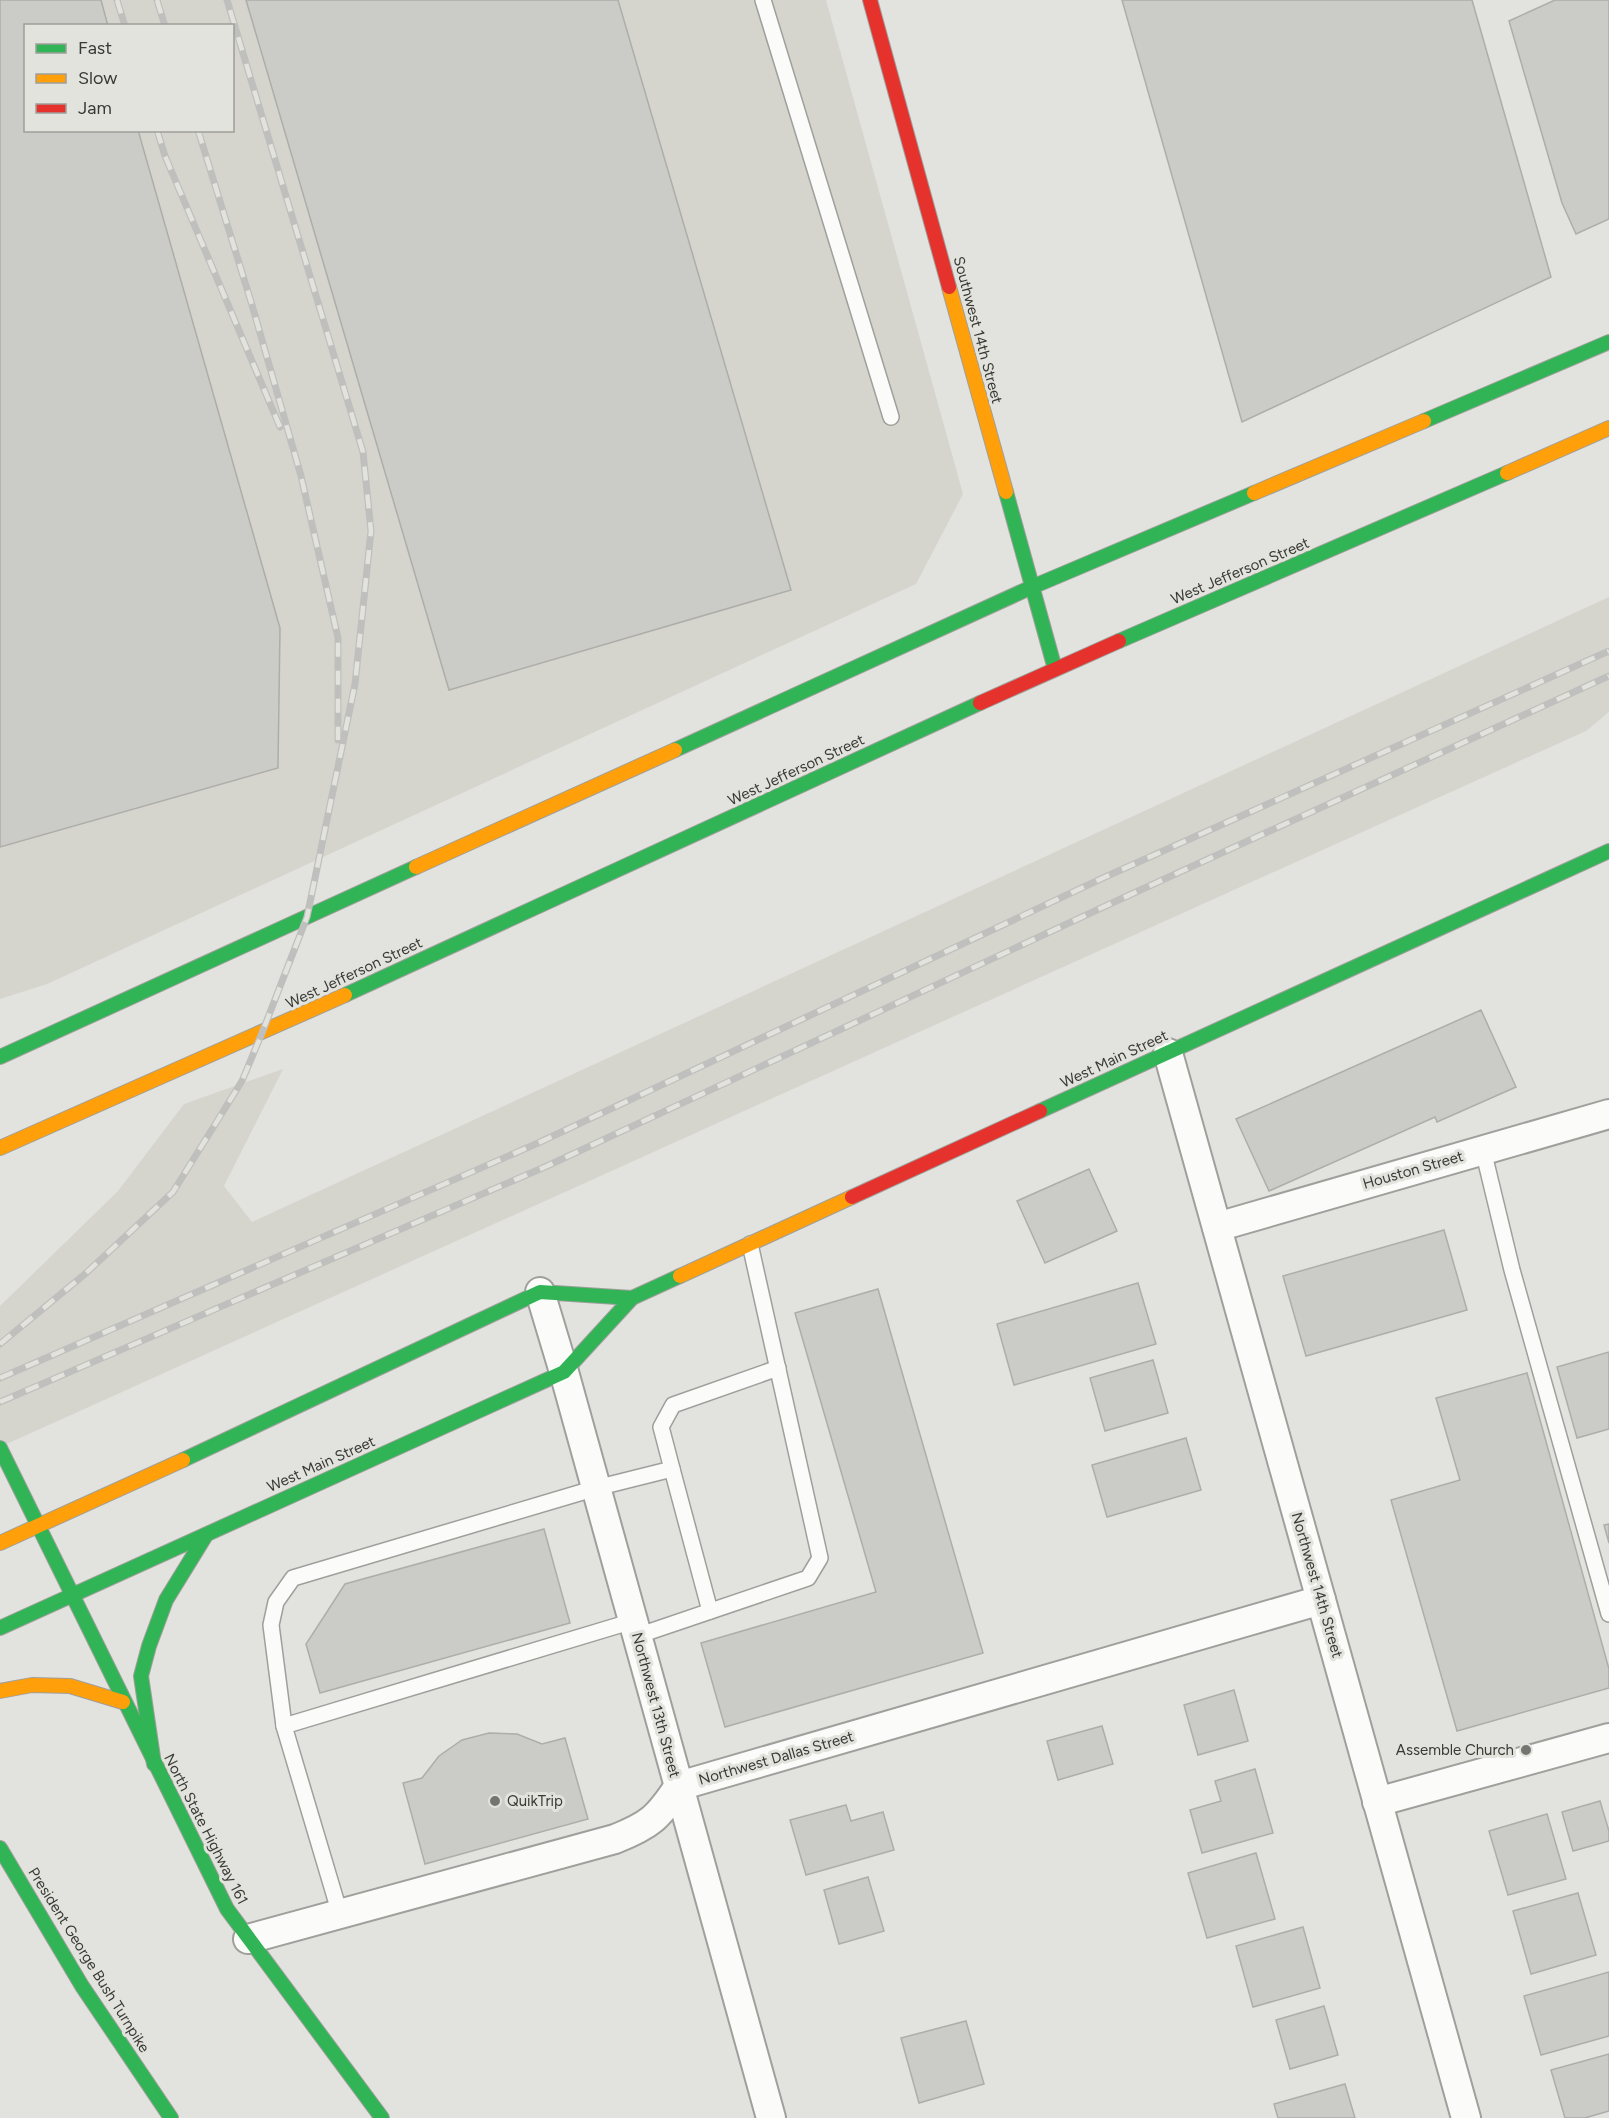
<svg xmlns="http://www.w3.org/2000/svg" width="1609" height="2118" viewBox="0 0 1609 2118" font-family="Figtree,sans-serif">
  <style>
    .built { fill: #d6d5cd; fill-rule: evenodd }
    .building { fill: #cbcbc8; stroke: #adadaa; stroke-width: 1.5 }
    .lines { fill: none; stroke-linecap: round; stroke-linejoin: round }
    .lane-casing { stroke: #9f9f9c; stroke-width: 18 }
    .street-casing { stroke: #9f9f9c; stroke-width: 32 }
    .fast-casing { stroke: #9f9f9c; stroke-width: 16 }
    .slow-casing { stroke: #9f9f9c; stroke-width: 16 }
    .jam-casing { stroke: #9f9f9c; stroke-width: 16 }
    .lane { stroke: #fbfbfa; stroke-width: 15 }
    .street { stroke: #fbfbfa; stroke-width: 28 }
    .fast { stroke: #30b455; stroke-width: 14 }
    .slow { stroke: #ff9f0a; stroke-width: 14 }
    .jam { stroke: #e5322d; stroke-width: 14 }
    .rail-casing { stroke: #bfbfbe; stroke-width: 7 }
    .rail { stroke: #e3e3dd; stroke-width: 4.5; stroke-dasharray: 14; stroke-linecap: butt }
    .poi-dot { fill: #747471; stroke: #e3e3dd; stroke-width: 2 }
    .labels { text-anchor: middle; stroke-width: 6; stroke-linejoin: round; paint-order: stroke }
    .street-label { font-size: 15px; fill: #393936; stroke: #e3e3dd }
    .poi-label { font-size: 15px; fill: #393936; stroke: #e3e3dd; text-anchor: end }
  </style>
  <rect width="100%" height="100%" fill="#e2e2de"/>
  <g class="built">
    <path d="M0 0H826L963 494 916 584 47 984 0 999ZM26 26H232V130H26Z"/>
    <polygon points="1609,597 1609,712 1586,731 0,1447 0,1306 118,1191 184,1104 283,1069 224,1186 252,1222"/>
  </g>
  <g class="building">
    <polygon points="0,0 101,0 108,26 26,26 26,130 138,130 280,628 278,768 0,847"/>
    <polygon points="246,0 618,0 791,590 449,690"/>
    <polygon points="1122,0 1472,0 1551,277 1242,422"/>
    <polygon points="1555,0 1609,0 1609,219 1576,234 1562,203 1509,21"/>
    <polygon points="1481,1010 1516,1087 1437,1122 1435,1117 1269,1191 1236,1119"/>
    <polygon points="1089,1169 1117,1231 1045,1263 1017,1201"/>
    <polygon points="1444,1230 1467,1310 1306,1356 1283,1276"/>
    <polygon points="1138,1283 1156,1344 1014,1385 997,1324"/>
    <polygon points="878,1289 983,1653 725,1727 701,1643 876,1592 795,1313"/>
    <polygon points="1609,1352 1609,1429 1577,1438 1557,1367"/>
    <polygon points="1153,1360 1168,1413 1105,1431 1090,1378"/>
    <polygon points="1527,1373 1609,1669 1609,1688 1457,1731 1391,1500 1460,1480 1436,1398"/>
    <polygon points="1186,1438 1201,1490 1107,1517 1092,1465"/>
    <polygon points="1609,1524 1609,1543 1604,1525"/>
    <polygon points="544,1529 570,1623 320,1693 306,1644 345,1584"/>
    <polygon points="1234,1690 1248,1741 1198,1755 1184,1705"/>
    <polygon points="1102,1726 1113,1764 1058,1780 1047,1741"/>
    <polygon points="489,1733 517,1734 542,1744 565,1738 588,1819 425,1864 403,1783 422,1778 439,1756 462,1740"/>
    <polygon points="1255,1769 1273,1833 1202,1853 1190,1810 1221,1801 1215,1781"/>
    <polygon points="1600,1801 1609,1831 1609,1841 1573,1851 1562,1812"/>
    <polygon points="846,1805 851,1821 883,1812 894,1850 806,1875 790,1820"/>
    <polygon points="1547,1814 1566,1879 1508,1895 1489,1831"/>
    <polygon points="1256,1853 1275,1919 1207,1938 1188,1873"/>
    <polygon points="868,1877 884,1931 839,1944 824,1890"/>
    <polygon points="1578,1893 1596,1955 1531,1974 1513,1911"/>
    <polygon points="1303,1927 1320,1988 1253,2007 1236,1946"/>
    <polygon points="1609,1972 1609,2036 1541,2055 1524,1996"/>
    <polygon points="1324,2006 1338,2055 1290,2069 1276,2020"/>
    <polygon points="966,2021 984,2084 919,2103 901,2038"/>
    <polygon points="1609,2054 1609,2111 1585,2118 1565,2118 1551,2070"/>
    <polygon points="1345,2084 1355,2118 1278,2118 1274,2104"/>
  </g>
  <g class="lines">
    <defs>
      <g id="lane">
        <polyline points="763,0 891,417"/>
        <polyline points="1483,1150 1512,1270 1609,1614"/>
        <polyline points="672,1469 710,1611"/>
        <polyline points="637,1636 808,1578 820,1558 750,1244"/>
        <polyline points="284,1726 271,1625 276,1602 293,1578 596,1488 672,1469 661,1427 673,1405 778,1368"/>
        <polyline points="340,1914 284,1726 633,1621"/>
      </g>
      <g id="street">
        <polyline points="1168,1053 1466,2118"/>
        <polyline points="1217,1227 1609,1114"/>
        <polyline points="540,1292 564,1372 771,2118"/>
        <polyline points="1377,1802 1609,1738"/>
        <path d="M248 1939 615 1839C650 1825 658 1818 679 1786L1321 1600"/>
      </g>
      <g id="fast">
        <polyline points="1424,421 1609,342"/>
        <polyline points="1006,492 1055,669"/>
        <polyline points="1119,641 1507,473"/>
        <polyline points="675,750 1032,587 1254,493"/>
        <polyline points="345,995 980,703"/>
        <polyline points="0,1057 416,867"/>
        <polyline points="1040,1111 1609,851"/>
        <polyline points="0,1448 227,1909 382,2118"/>
        <polyline points="183,1460 540,1292 632,1298"/>
        <polyline points="0,1628 564,1372 632,1298 680,1276"/>
        <polyline points="154,1764 141,1676 149,1646 166,1600 206,1535"/>
        <polyline points="0,1848 82,1986 171,2118"/>
      </g>
      <g id="slow">
        <polyline points="949,287 1006,492"/>
        <polyline points="1507,473 1609,428"/>
        <polyline points="1254,493 1424,421"/>
        <polyline points="416,867 675,750"/>
        <polyline points="0,1148 345,995"/>
        <polyline points="680,1276 852,1197"/>
        <polyline points="0,1543 183,1460"/>
        <polyline points="0,1691 32,1685 70,1686 123,1702"/>
      </g>
      <g id="jam">
        <polyline points="870,0 949,287"/>
        <polyline points="980,703 1119,641"/>
        <polyline points="852,1197 1040,1111"/>
      </g>
    </defs>
    <use href="#lane" class="lane-casing"/>
    <use href="#street" class="street-casing"/>
    <use href="#fast" class="fast-casing"/>
    <use href="#slow" class="slow-casing"/>
    <use href="#jam" class="jam-casing"/>
    <use href="#lane" class="lane"/>
    <use href="#street" class="street"/>
    <use href="#fast" class="fast"/>
    <use href="#slow" class="slow"/>
    <use href="#jam" class="jam"/>
    <defs>
      <g id="rail">
        <polyline points="117,0 125,26"/>
        <polyline points="157,0 165,26"/>
        <polyline points="157,130 165,156 280,427"/>
        <polyline points="198,130 252,305 301,476 338,638 338,740"/>
        <polyline points="0,1344 85,1274 173,1192 242,1081 262,1033 307,917 355,684 371,531 363,452 227,0"/>
        <polyline points="0,1378 538,1143 1105,877 1609,651"/>
        <polyline points="0,1402 547,1166 1112,903 1609,676"/>
      </g>
    </defs>
    <use href="#rail" class="rail-casing"/>
    <use href="#rail" class="rail"/>
  </g>
  <g class="poi-dot">
    <circle cx="1526" cy="1750" r="6"/>
    <circle cx="495" cy="1801" r="6"/>
  </g>
  <g class="labels">
    <g class="street-label">
      <text transform="translate(978 330) rotate(75)" y="5">Southwest 14th Street</text>
      <text transform="translate(1240 571) rotate(-23)" y="5">West Jefferson Street</text>
      <text transform="translate(796 770) rotate(-25)" y="5">West Jefferson Street</text>
      <text transform="translate(354 973) rotate(-25)" y="5">West Jefferson Street</text>
      <text transform="translate(1114 1059) rotate(-25)" y="5">West Main Street</text>
      <text transform="translate(1413 1170) rotate(-16)" y="5">Houston Street</text>
      <text transform="translate(321 1464) rotate(-24)" y="5">West Main Street</text>
      <text transform="translate(1317 1585) rotate(74)" y="5">Northwest 14th Street</text>
      <text transform="translate(656 1705) rotate(75)" y="5">Northwest 13th Street</text>
      <text transform="translate(776 1758) rotate(-16)" y="5">Northwest Dallas Street</text>
      <text transform="translate(206 1829) rotate(63)" y="5">North State Highway 161</text>
      <text transform="translate(89 1960) rotate(58)" y="5">President George Bush Turnpike</text>
    </g>
    <g class="poi-label">
      <text x="1514" y="1755">Assemble Church</text>
      <text x="507" y="1806" text-anchor="start">QuikTrip</text>
    </g>
  </g>
  <rect x="24" y="24" width="210" height="108" fill="#e3e3dd" stroke="#9f9f9a" stroke-width="1.5"/>
  <rect x="36" y="44" width="30" height="9" fill="#30b455" stroke="#9f9f9a" stroke-width="1.5"/>
  <text x="78" y="54" font-size="18" fill="#393936">Fast</text>
  <rect x="36" y="74" width="30" height="9" fill="#ff9f0a" stroke="#9f9f9a" stroke-width="1.5"/>
  <text x="78" y="84" font-size="18" fill="#393936">Slow</text>
  <rect x="36" y="104" width="30" height="9" fill="#e5322d" stroke="#9f9f9a" stroke-width="1.5"/>
  <text x="78" y="114" font-size="18" fill="#393936">Jam</text>
</svg>
